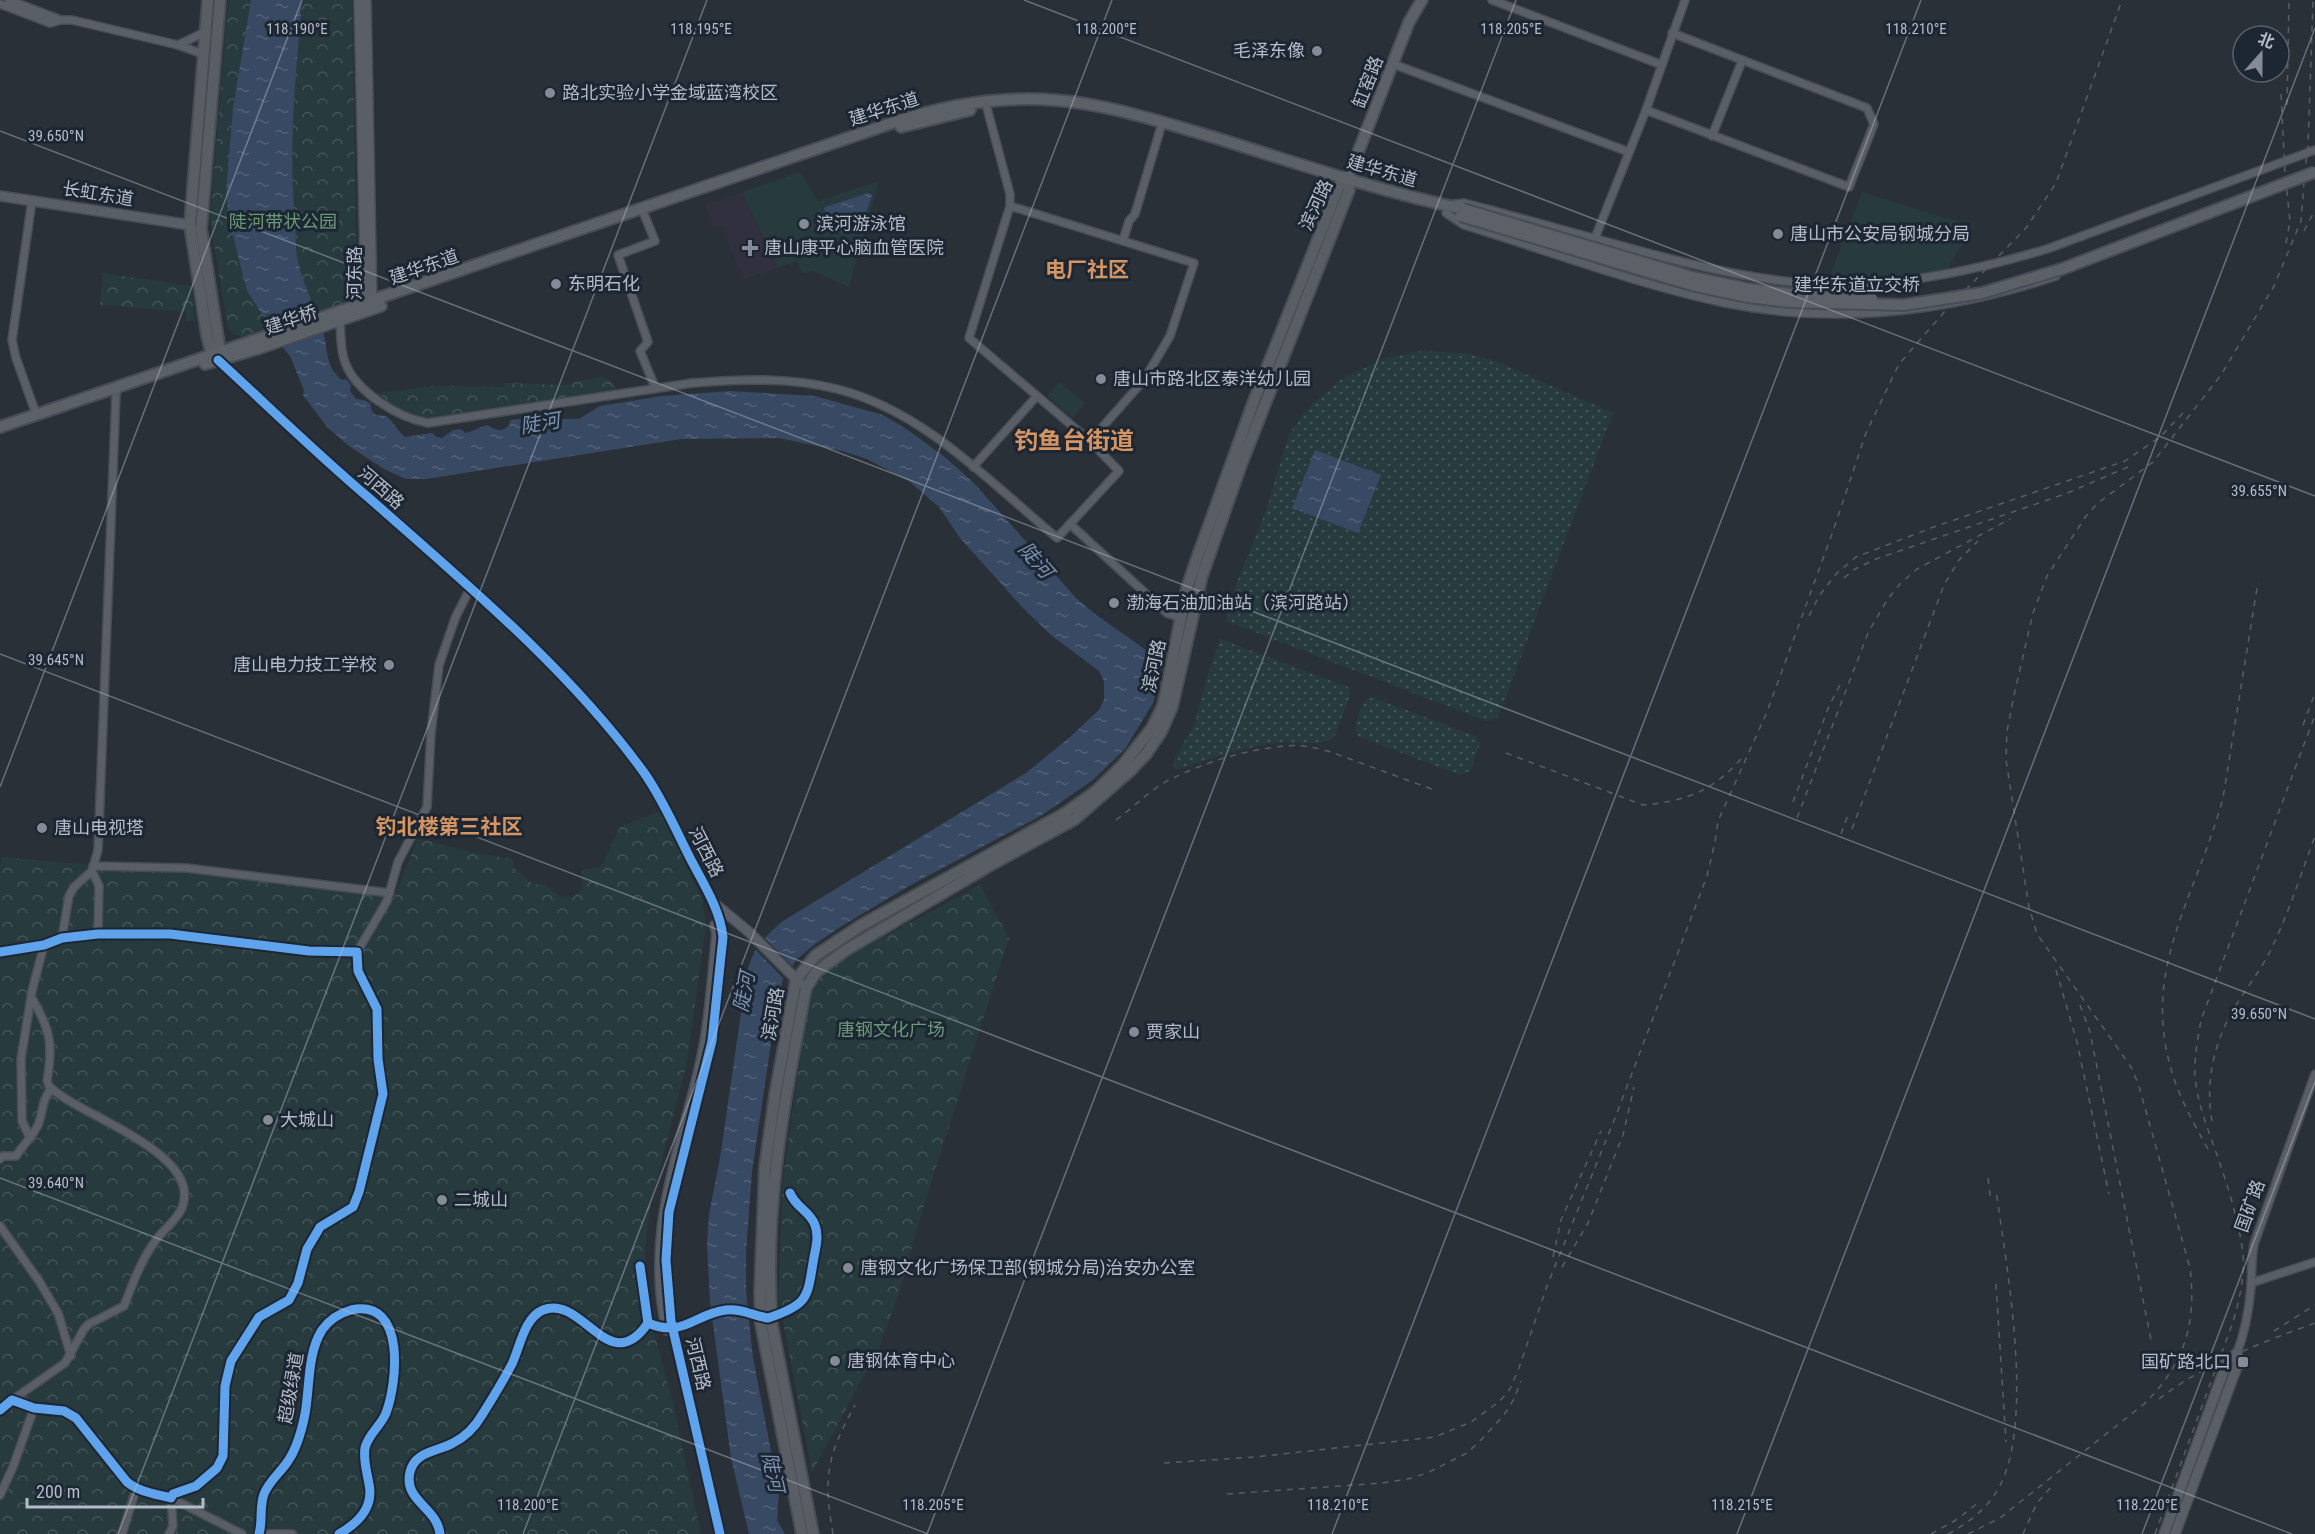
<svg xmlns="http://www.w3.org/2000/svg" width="2315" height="1534" viewBox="0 0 2315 1534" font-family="'Roboto Condensed','Noto Sans SC',sans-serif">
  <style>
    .medical { fill: #31303e }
    .grass { fill: #273a3e }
    .forest { fill: url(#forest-crowns) }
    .garden { fill: url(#garden-dots) }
    .water { fill: url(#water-ripples) }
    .pier { fill: #2a3038 }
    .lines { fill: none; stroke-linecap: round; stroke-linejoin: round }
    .minor-casing { stroke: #484c53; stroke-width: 10 }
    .tertiary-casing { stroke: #484c53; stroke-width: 12 }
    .secondary-casing { stroke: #484c53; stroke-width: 14 }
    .primary-casing { stroke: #484c55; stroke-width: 14 }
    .minor { stroke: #5a5e66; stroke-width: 7 }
    .tertiary { stroke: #5a5e66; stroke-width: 9 }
    .secondary { stroke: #595d64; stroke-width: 10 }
    .primary { stroke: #5c6168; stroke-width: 10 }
    .rail { stroke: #595d64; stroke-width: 1.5; stroke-dasharray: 6 6; stroke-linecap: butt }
    .primary-bridge-casing { stroke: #484c55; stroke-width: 14; stroke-linecap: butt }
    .primary-bridge { stroke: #5c6168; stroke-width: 10 }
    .cycleway-casing { stroke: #1d2633; stroke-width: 13 }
    .cycleway { stroke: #60a3ed; stroke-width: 9 }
    .ticks { fill: none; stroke: #b4bcc9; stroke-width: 1.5; stroke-opacity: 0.45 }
    .poi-dot { fill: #848b96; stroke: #1d2633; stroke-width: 2 }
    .labels { text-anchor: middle; stroke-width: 6; stroke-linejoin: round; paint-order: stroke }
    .poi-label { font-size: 18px; fill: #b4bcc9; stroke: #1d2633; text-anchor: start }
    .street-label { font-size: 18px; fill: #b4bcc9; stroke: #1d2633 }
    .park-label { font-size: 18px; fill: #6b9a76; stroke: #1d2633 }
    .water-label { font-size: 20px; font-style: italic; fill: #7c92b1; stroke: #1d2633 }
    .quarter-label { font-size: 21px; font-weight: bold; fill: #d59563; stroke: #1d2633 }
    .district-label { font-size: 24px; font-weight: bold; fill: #d59563; stroke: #1d2633 }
    .ticks-label { font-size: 15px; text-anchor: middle; fill: #b4bcc9; stroke: #1d2633; stroke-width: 6; stroke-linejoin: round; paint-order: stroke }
  </style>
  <defs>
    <pattern id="forest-crowns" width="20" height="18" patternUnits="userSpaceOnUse" patternTransform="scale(1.5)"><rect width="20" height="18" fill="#273a3e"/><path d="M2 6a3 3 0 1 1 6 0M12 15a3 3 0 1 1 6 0" fill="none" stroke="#445559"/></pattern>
    <pattern id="garden-dots" width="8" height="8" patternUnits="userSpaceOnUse" patternTransform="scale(1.5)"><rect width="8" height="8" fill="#273a3e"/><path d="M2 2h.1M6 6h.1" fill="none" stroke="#445559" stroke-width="1.8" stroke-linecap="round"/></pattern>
    <pattern id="water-ripples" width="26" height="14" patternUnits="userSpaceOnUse" patternTransform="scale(1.5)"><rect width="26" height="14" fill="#384963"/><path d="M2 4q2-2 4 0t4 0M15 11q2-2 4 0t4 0" fill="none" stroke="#526178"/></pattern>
  </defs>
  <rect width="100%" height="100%" fill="#2a3038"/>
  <polygon class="medical" points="742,192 778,268 743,279 722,226 713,229 705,205"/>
  <g class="grass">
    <polygon points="800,172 818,201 879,181 849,287 813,271 803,274 797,261 778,268 742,192"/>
    <polygon points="1862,192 1972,226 1966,239 1946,271 1912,276 1828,281"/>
    <polygon points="1059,382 1085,403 1073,418 1047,396"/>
  </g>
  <g class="forest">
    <polygon points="228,0 352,0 357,290 341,304 243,337 233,334 228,328 210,220"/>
    <polygon points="103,273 191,286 196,322 186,321 186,312 100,305"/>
    <path d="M602 376 611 381 618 391 434 419C410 418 397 409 378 393L434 386 504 387 505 383 563 385Z"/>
    <polygon points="661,811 702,900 706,924 687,1062 651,1202 646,1239 645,1271 648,1301 655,1337 671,1394 701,1534 0,1534 0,867 2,857 259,880 394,898 418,838 471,852 512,859 514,868 533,884 546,885 559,896 574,897 582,887 582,870 602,866 620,827"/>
    <polygon points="980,885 1009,938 924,1205 899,1292 879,1348 812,1472 778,1295 783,1177 805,1026 813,990 818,978 830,966"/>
  </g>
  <g class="garden">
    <polygon points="1420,351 1465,353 1496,361 1613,413 1499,715 1493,720 1486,721 1226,621 1237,582 1266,511 1289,434 1309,407 1343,378 1383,359"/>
    <path d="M1220 639 1348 687 1351 693 1334 737C1320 748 1295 741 1278 743 1242 747 1207 760 1173 771L1175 758 1195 723 1207 677Z"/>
    <path d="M1372 697 1475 736 1480 744 1470 771 1460 775 1359 737C1350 727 1361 711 1365 700Z"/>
  </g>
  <g class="water">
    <path d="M251 0H302C296 74 288 146 295 220 296 233 295 249 298 261 303 287 318 310 324 335 328 352 326 368 342 380L346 379 351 385 350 391 356 399 364 400 371 404V409L374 414C378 416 382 415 386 416 390 418 399 432 405 437L432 433 437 437 442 438 453 430 461 429 465 433C472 432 480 427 487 425 498 432 506 433 511 420L544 416 558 419H579L600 406 662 396 730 391 815 396 883 415 908 430 946 458 974 483 1076 598 1095 614 1146 650 1153 659 1157 684 1153 703 1125 749 1093 780 1042 815 909 886 840 927 811 947 797 959 783 979 777 1002 752 1172 746 1252V1291L753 1358 779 1492 777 1520 785 1534H749L731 1458 710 1302 707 1245 709 1214 720 1158 747 972C754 947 763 938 783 921L1026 773 1069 738 1099 710 1104 700V681L1099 671 1051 635 1022 607 960 538 939 507 910 482 867 459 842 451 779 438 681 439 426 479H406L384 469 349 446 327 427 303 395 304 390 290 356 284 349 270 315 262 314 247 291 230 224 226 193 233 108Z"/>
    <polygon points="869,193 872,195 861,229 842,234 824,210 825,207"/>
    <polygon points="1315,450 1381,475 1358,533 1292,508"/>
  </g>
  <polygon class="pier" points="763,936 794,968 784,979 753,947"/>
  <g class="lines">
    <defs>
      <g id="minor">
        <polyline points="1492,0 1662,65"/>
        <polyline points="0,4 50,23 61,20 9,0"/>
        <polyline points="61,20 72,20 178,45 205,32"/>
        <polyline points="178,45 203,54"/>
        <polyline points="1393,64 1629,152"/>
        <polyline points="987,108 1010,194 1010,206 969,338 1090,441 1144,380 1170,336 1194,263 1010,206"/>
        <polyline points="1646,110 1849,187 1874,124 1867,108 1672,33"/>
        <polyline points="1712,136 1742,61"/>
        <polyline points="32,201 12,340 16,358 36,414"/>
        <path d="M1455 204 1464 203C1517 217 1570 232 1622 246 1698 267 1785 289 1864 284 1926 281 1987 267 2047 249L2315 150"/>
        <path d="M1446 213 1464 225C1549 251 1639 285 1725 303 1837 326 1950 311 2056 276"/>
        <polyline points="644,214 655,241 618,255 648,342 640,351 655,387"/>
        <polyline points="1595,238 1646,110 1685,0"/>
        <polyline points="1123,241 1129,221 1135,214 1161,127"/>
        <path d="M340 321C341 333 340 350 345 362 355 391 398 418 428 423L692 383C739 379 790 377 837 389 924 411 990 482 1057 538L1119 471 1090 441"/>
        <polyline points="973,467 1036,397"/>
        <polyline points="1070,524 1167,613 1182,618"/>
        <polyline points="93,866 186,868 390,893"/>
        <polyline points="92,871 99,886 98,934"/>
        <polyline points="62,938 69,896 74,887 92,871 98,850 116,394 119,385"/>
        <path d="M0 952 44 945 62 938 98 934H170L309 951 357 952 358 971 377 1009 378 1059 383 1094 359 1192 353 1207 320 1227 316 1234 307 1249 298 1283 289 1300 259 1317 231 1361 225 1386 223 1456 217 1468 196 1486 173 1494 171 1498C156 1494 139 1492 127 1482L76 1418 64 1411 34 1408 12 1400 0 1410"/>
        <polyline points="357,952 387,901 398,862 427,807 431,733 439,665 456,616 470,589"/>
        <polyline points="30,1138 22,1121 21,1059 32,991 44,945"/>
        <path d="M0 1159 3 1156H16C23 1145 33 1136 38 1125 43 1113 42 1097 52 1089"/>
        <polyline points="0,1226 39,1281 58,1313 71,1356"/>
        <polyline points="2251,1283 2315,1262"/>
        <path d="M2237 1353C2245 1332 2249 1310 2251 1287 2252 1272 2251 1258 2254 1244L2315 1074"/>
        <path d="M12 1400 65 1363 84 1329 89 1324 124 1306C133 1283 141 1260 156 1240 164 1229 176 1221 182 1208 204 1152 78 1116 49 1086L47 1081C53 1046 51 1031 33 1000"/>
        <polyline points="0,1495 13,1467 34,1408"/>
        <polyline points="122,1534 136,1489"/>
        <polyline points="169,1534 173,1526 171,1498 242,1534"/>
        <polyline points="263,1534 292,1534"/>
      </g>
      <g id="tertiary">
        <polyline points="359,0 366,303 368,305"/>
        <polyline points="366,0 372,306"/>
        <polyline points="0,196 190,225"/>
        <path d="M218 360C268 406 317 454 369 498 463 581 571 671 645 774 663 800 676 830 690 858 703 883 720 909 723 937L712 1041 669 1212 666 1260 671 1321 720 1534"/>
        <polyline points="714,903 749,932 800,983"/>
        <path d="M667 1330C645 1236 678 1159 699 1070 710 1026 712 979 717 934L715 925"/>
        <polyline points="2164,1534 2227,1362 2237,1353"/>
        <polyline points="2175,1534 2238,1364 2237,1353"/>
      </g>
      <g id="secondary">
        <polyline points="208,0 190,225 207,336 212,355 218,360"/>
        <polyline points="218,360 220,351 201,229 220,0"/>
        <path d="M802 1534 761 1324 760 1291 765 1167 775 1095 796 980 815 956 860 926 1064 814 1095 792 1122 766 1152 728 1163 706 1187 588 1196 561 1255 398 1340 184 1348 178 1349 190 1241 465 1202 576 1172 707 1161 732 1146 754 1131 770 1075 819 994 863 846 950 816 972 806 988C784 1100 763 1211 772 1325L813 1534"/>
      </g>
      <g id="primary">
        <polyline points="901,127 970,110"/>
        <polyline points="1348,178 1409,22 1422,0"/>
        <polyline points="205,364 260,348 381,306"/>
        <path d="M0 427C297 325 595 225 892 123 944 105 998 96 1054 100 1108 104 1161 122 1213 137 1296 163 1379 191 1463 209"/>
      </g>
    </defs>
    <use href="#minor" class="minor-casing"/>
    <use href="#tertiary" class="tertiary-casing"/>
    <use href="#secondary" class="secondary-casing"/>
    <use href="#primary" class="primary-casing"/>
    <use href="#minor" class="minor"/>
    <use href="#tertiary" class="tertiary"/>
    <use href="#secondary" class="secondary"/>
    <use href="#primary" class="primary"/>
    <g class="rail">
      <polyline points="2281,94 2285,174 2290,221 2286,243"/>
      <polyline points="2287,105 2289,0"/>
      <polyline points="2304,231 2315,210"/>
      <polyline points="1844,578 1855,569 1876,559 2065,494 2128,467"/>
      <polyline points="1809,616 1819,596 1837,573 1856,557 1931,528 2125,461 2160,437 2183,413"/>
      <polyline points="2303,725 2315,693"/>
      <path d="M1506 753 1643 805C1686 801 1711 792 1741 759"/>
      <polyline points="1793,802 1829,706 1841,683"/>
      <polyline points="1797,818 1868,633 1887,600 1900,584 1917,569 2010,519"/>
      <path d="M1116 820C1134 807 1152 788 1171 779 1205 762 1248 749 1286 746 1300 744 1316 748 1331 752L1437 791"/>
      <polyline points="1852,829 1944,585 1959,560 1978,541"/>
      <polyline points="1841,834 1849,812"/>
      <polyline points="2056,970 2077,1042 2109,1194"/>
      <polyline points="2080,1005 2090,1032 2152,1345"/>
      <path d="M2212 1121C2205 1083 2214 1043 2233 1010 2247 987 2263 968 2274 943 2290 909 2302 871 2315 836"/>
      <path d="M2208 1149C2197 1129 2185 1108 2177 1087 2135 974 2195 902 2223 798L2258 582"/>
      <polyline points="1988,1178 1991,1202"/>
      <polyline points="1553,1257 1561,1220 1601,1131"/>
      <polyline points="1562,1267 1588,1223 1623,1135 1634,1087"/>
      <polyline points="1996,1284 2006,1442"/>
      <polyline points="2274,1331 2315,1305"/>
      <path d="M2159 1399C2205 1363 2261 1343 2315 1323"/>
      <polyline points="1164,1463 1255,1457 1435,1437 1471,1422 1500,1401 1510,1389 1519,1368 1547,1286 1615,1118 1707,876 1715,842 1718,821 1767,712 1832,534 1866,433 1899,364 1946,310 2026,228 2056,183 2122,0"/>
      <polyline points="1227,1494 1382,1483 1408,1479 1427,1473 1467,1453 1479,1442 1504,1415 1514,1399 1521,1381"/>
      <path d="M833 1534C823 1476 827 1456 855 1405"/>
      <polyline points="1931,1534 1956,1520 1978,1503"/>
      <path d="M1948 1534C1968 1523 1987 1509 1998 1489 2036 1424 2006 1264 1996 1190"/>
      <path d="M1968 1534 2000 1518 2144 1404C2184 1365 2197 1324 2190 1268L2138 1083 2131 1067 2037 934 2029 907 2006 760 2007 731 2015 691 2033 613 2047 576 2086 516 2098 503 2153 462 2221 375 2274 286 2301 221 2305 169 2308 147 2313 0"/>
      <polyline points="2023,1534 2037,1503 2054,1484"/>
      <path d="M2155 1534 2233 1322C2239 1301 2245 1276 2243 1254 2239 1221 2228 1187 2217 1155 2208 1129 2197 1103 2195 1075 2194 1057 2198 1038 2201 1020L2315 715"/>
    </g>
    <defs>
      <g id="primary-bridge">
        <polyline points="1463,209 1692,277 1749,289 1790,294 1872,298"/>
        <polyline points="1461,216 1692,285 1748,297 1789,302 1904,305 1982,293 2062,269 2315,172"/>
      </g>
    </defs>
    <use href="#primary-bridge" class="primary-bridge-casing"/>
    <use href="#primary-bridge" class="primary-bridge"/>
    <defs>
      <g id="cycleway">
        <path d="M218 360C268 406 317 454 369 498 463 581 571 671 645 774 663 800 676 830 690 858 703 883 720 909 723 937L712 1041 669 1212 666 1260 671 1321 720 1534"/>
        <path d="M0 952 44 945 62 938 98 934H170L309 951 357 952 358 971 377 1009 378 1059 383 1094 359 1192 353 1207 320 1227 316 1234 307 1249 298 1283 289 1300 259 1317 231 1361 225 1386 223 1456 217 1468 196 1486 173 1494 171 1498C156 1494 139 1492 127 1482L76 1418 64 1411 34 1408 12 1400 0 1410"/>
        <path d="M648 1323C684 1338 694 1314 726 1310 741 1308 754 1316 768 1318 811 1304 807 1296 814 1257 816 1247 819 1236 815 1225 810 1211 796 1208 790 1193"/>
        <path d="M259 1534C263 1521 259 1507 264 1494 269 1481 281 1472 288 1461 297 1448 302 1429 305 1414 310 1387 307 1354 322 1330 329 1320 340 1313 351 1310 407 1298 397 1384 386 1413 381 1426 368 1434 365 1448 363 1460 367 1472 369 1484 374 1508 358 1523 339 1534"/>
        <path d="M440 1534C437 1507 403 1501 410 1472 415 1451 437 1452 453 1443 465 1437 475 1427 482 1415 492 1399 503 1381 512 1364 520 1347 524 1318 543 1310 583 1294 609 1380 648 1323L640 1266"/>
      </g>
    </defs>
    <use href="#cycleway" class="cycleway-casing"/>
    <use href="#cycleway" class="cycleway"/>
  </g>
  <path class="ticks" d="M1024 0 2315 496M0 131 2315 1019M0 654 2292 1534M0 787 302 0M0 1178 928 1534M118 1534 707 0M523 1534 1112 0M927 1534 1516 0M1332 1534 1921 0M1737 1534 2315 28M2142 1534 2315 1082"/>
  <g class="poi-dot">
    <circle cx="1317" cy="51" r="6"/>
    <circle cx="550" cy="93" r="6"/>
    <circle cx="804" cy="224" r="6"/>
    <circle cx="1778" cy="234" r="6"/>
    <path d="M747 239h6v6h6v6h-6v6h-6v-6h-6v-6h6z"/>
    <circle cx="556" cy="284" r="6"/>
    <circle cx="1101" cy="379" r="6"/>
    <circle cx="1114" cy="603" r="6"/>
    <circle cx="389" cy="665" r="6"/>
    <circle cx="42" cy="828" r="6"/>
    <circle cx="1134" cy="1032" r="6"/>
    <circle cx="268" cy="1120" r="6"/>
    <circle cx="442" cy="1200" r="6"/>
    <circle cx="848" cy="1268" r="6"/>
    <circle cx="835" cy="1361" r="6"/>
    <rect x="2237" y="1356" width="12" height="12" rx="3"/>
  </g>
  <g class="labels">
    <g class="poi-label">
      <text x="1305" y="57" text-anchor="end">毛泽东像</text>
      <text x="562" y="99">路北实验小学金域蓝湾校区</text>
      <text x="816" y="230">滨河游泳馆</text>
      <text x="1790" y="240">唐山市公安局钢城分局</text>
      <text x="764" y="254">唐山康平心脑血管医院</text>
      <text x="568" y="290">东明石化</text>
      <text x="1113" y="385">唐山市路北区泰洋幼儿园</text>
      <text x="1126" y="609">渤海石油加油站（滨河路站）</text>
      <text x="377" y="671" text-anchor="end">唐山电力技工学校</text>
      <text x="54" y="834">唐山电视塔</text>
      <text x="1146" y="1038">贾家山</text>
      <text x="280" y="1126">大城山</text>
      <text x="454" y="1206">二城山</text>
      <text x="860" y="1274">唐钢文化广场保卫部(钢城分局)治安办公室</text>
      <text x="847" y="1367">唐钢体育中心</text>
      <text x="2231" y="1368" text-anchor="end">国矿路北口</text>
    </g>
    <g class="street-label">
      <text transform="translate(1368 82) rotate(-69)" y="6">缸窑路</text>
      <text transform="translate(884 109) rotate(-18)" y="6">建华东道</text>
      <text transform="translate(1382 171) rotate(16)" y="6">建华东道</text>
      <text transform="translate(98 194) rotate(9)" y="6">长虹东道</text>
      <text transform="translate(1316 205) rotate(-65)" y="6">滨河路</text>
      <text transform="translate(424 267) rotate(-19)" y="6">建华东道</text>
      <text transform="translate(355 273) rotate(-90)" y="6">河东路</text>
      <text x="1857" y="291">建华东道立交桥</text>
      <text transform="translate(291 320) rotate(-19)" y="6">建华桥</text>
      <text transform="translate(381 488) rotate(41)" y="6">河西路</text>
      <text transform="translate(1154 666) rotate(-78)" y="6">滨河路</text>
      <text transform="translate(706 852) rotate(63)" y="6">河西路</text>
      <text transform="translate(773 1014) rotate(-80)" y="6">滨河路</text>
      <text transform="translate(2250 1206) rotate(-70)" y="6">国矿路</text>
      <text transform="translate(698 1364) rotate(77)" y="6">河西路</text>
      <text transform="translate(291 1388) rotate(-80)" y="6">超级绿道</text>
    </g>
    <g class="park-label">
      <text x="283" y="228">陡河带状公园</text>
      <text x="891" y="1036">唐钢文化广场</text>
    </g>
    <g class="water-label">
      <text transform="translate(540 423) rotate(-10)" y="7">陡河</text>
      <text transform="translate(1036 560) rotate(49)" y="7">陡河</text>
      <text transform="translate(744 992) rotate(-79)" y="7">陡河</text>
      <text transform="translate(773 1472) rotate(78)" y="7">陡河</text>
    </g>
    <g class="quarter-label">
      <text x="1087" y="277">电厂社区</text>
      <text x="449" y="834">钓北楼第三社区</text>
    </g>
    <g class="district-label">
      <text x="1074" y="449">钓鱼台街道</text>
    </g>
  </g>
  <g class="ticks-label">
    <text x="297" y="34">118.190°E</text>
    <text x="701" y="34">118.195°E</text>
    <text x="1106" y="34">118.200°E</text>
    <text x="1511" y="34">118.205°E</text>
    <text x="1916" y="34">118.210°E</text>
    <text x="56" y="141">39.650°N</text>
    <text x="2259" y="496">39.655°N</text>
    <text x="56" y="665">39.645°N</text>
    <text x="2259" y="1019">39.650°N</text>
    <text x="56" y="1188">39.640°N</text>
    <text x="528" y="1510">118.200°E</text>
    <text x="933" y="1510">118.205°E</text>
    <text x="1338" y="1510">118.210°E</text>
    <text x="1742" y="1510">118.215°E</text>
    <text x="2147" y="1510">118.220°E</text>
  </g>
  <g transform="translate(2261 54) rotate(21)"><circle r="28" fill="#1d2633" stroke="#59626f" stroke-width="1.5"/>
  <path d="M0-4.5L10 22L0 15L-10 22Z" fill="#848b96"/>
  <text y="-9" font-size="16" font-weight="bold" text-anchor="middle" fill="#b4bcc9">北</text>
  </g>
  <path d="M27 1498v9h176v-9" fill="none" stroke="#b4bcc9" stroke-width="3"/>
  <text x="36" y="1498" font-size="18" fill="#b4bcc9" stroke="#1d2633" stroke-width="4.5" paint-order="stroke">200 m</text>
</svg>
